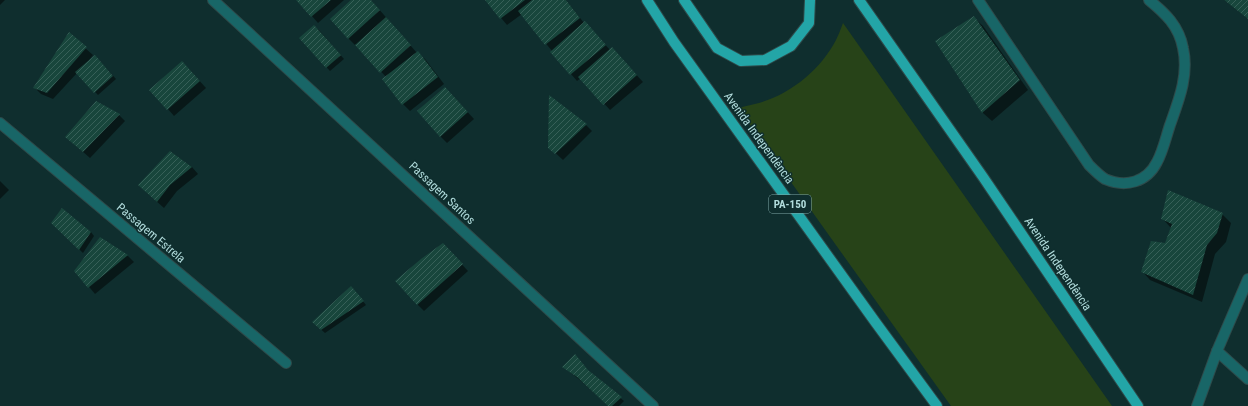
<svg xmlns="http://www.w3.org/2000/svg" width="1248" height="406" viewBox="0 0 1248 406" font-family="'Roboto Condensed',sans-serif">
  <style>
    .grass { fill: #274318 }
    .shadow { fill: #0007 }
    .building { fill: url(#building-hatch) }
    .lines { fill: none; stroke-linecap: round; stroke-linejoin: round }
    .street-casing { stroke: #2e4a4a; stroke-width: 12 }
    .primary-casing { stroke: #2e4a4a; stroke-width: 12 }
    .street { stroke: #186667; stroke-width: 10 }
    .primary { stroke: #23a5a7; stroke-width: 10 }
    .labels { text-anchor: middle; stroke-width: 3; stroke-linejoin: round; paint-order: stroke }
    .shield { fill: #0f2e2e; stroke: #81a8a8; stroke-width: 1 }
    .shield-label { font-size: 11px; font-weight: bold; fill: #b2dddd }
    .street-label { font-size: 12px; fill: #b2dddd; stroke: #0f2e2e }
  </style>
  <defs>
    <pattern id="building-hatch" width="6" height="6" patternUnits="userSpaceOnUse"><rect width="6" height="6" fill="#18463c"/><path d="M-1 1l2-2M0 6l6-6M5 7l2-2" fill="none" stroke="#376058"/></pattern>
  </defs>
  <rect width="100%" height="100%" fill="#0f2e2e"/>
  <path class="grass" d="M843 23 1112 406H951L738 108C745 106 752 105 759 103 791 94 821 69 836 40 839 34 841 28 843 23Z"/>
  <g class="shadow">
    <polygon points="0,0 5,0 0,5"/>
    <polygon points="298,0 344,0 318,23"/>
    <polygon points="353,0 371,0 417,53 425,59 444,84 410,111 403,104 383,79 386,77 356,44 355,45 348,38"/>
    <polygon points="486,0 566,0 584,23 591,29 610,50 618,55 643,82 610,110 581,78 577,81 571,74 551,52 552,51 522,14 507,25"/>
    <polygon points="1224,0 1248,0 1248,19"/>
    <polygon points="974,18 983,26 1028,90 992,121 983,113 936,41"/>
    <polygon points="318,29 344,59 330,71 300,38"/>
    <polygon points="69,34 93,55 89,60 90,61 95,56 116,79 98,95 77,73 53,99 41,94 34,87"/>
    <polygon points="189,69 206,88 174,116 168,109"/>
    <polygon points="451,94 474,119 447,143 440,136"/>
    <polygon points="119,115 125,121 90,158 66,137"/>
    <polygon points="586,125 592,131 563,160 549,147"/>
    <polygon points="171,152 192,167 198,174 177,191 164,208 146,192"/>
    <polygon points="0,181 9,190 0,199"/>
    <polygon points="1222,214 1231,223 1226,242 1215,254 1202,302 1150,280 1142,271 1165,245 1171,228 1162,218"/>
    <polygon points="52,223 91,232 94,236 83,253"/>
    <polygon points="101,239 128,256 134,262 95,294 76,271"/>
    <polygon points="443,244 468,271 424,311 417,304"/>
    <polygon points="355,291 366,305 325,333 316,325"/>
    <polygon points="564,367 589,373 624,401 619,406 609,406 581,381"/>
  </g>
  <g class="building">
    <polygon points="296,0 331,0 311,17"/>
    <polygon points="351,0 371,0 380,10 348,39 330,19"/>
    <polygon points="485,0 525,0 500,19"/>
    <polygon points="532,0 566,0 580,18 545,45 518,11"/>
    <polygon points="1224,0 1248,0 1248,19"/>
    <polygon points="974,16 1020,80 982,113 935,41"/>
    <polygon points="386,17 411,45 380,73 355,45"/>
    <polygon points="585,21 606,45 570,75 550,52"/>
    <polygon points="314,25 341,55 326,68 299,38"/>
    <polygon points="69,32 87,47 47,93 33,88"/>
    <polygon points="612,47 637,75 603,105 578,77"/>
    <polygon points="418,51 438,77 402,105 382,79"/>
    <polygon points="95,55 113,76 94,93 75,72"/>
    <polygon points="182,61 200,81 167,110 149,90"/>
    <polygon points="445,87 468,112 440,137 417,111"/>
    <polygon points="549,95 587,124 555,154 548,148"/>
    <polygon points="96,101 120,114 83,152 65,137"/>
    <polygon points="170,151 192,167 170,185 157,202 138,185"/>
    <polygon points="1168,190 1223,213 1217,233 1207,245 1193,295 1141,272 1151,241 1165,243 1172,224 1161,219"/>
    <polygon points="62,208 91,232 79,250 51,223"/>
    <polygon points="100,237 128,255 88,288 74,271"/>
    <polygon points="443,243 463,264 417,305 395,281 421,259"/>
    <polygon points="351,286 364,301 321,330 312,322"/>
    <polygon points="575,354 588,370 622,397 612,406 608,406 577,377 562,367"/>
  </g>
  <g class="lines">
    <defs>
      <g id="street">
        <polyline points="213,0 653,406"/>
        <path d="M978 0 1089 165C1094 170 1100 176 1105 179 1126 188 1147 182 1157 162 1163 151 1166 137 1170 125 1179 100 1189 75 1183 48 1179 26 1165 13 1149 0"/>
        <polyline points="0,123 286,363"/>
        <polyline points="1217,351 1248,379"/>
        <polyline points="1197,406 1217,351 1248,279"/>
      </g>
      <g id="primary">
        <polyline points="647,0 674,42 876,323 937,406"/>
        <polyline points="684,0 717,48 741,61 765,60 791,46 809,23 810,0"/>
        <polyline points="859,0 983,177 1138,406"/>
      </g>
    </defs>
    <use href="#street" class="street-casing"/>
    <use href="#primary" class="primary-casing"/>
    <use href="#street" class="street"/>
    <use href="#primary" class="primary"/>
  </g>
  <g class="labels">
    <rect class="shield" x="769" y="195" width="42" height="18" rx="3"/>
    <g class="shield-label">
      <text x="790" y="208">PA-150</text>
    </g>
    <g class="street-label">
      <text transform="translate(759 138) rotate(54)" y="4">Avenida Independência</text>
      <text transform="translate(442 193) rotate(43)" y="4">Passagem Santos</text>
      <text transform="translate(151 233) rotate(40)" y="4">Passagem Estrela</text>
      <text transform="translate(1058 264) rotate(56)" y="4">Avenida Independência</text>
    </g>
  </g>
</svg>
